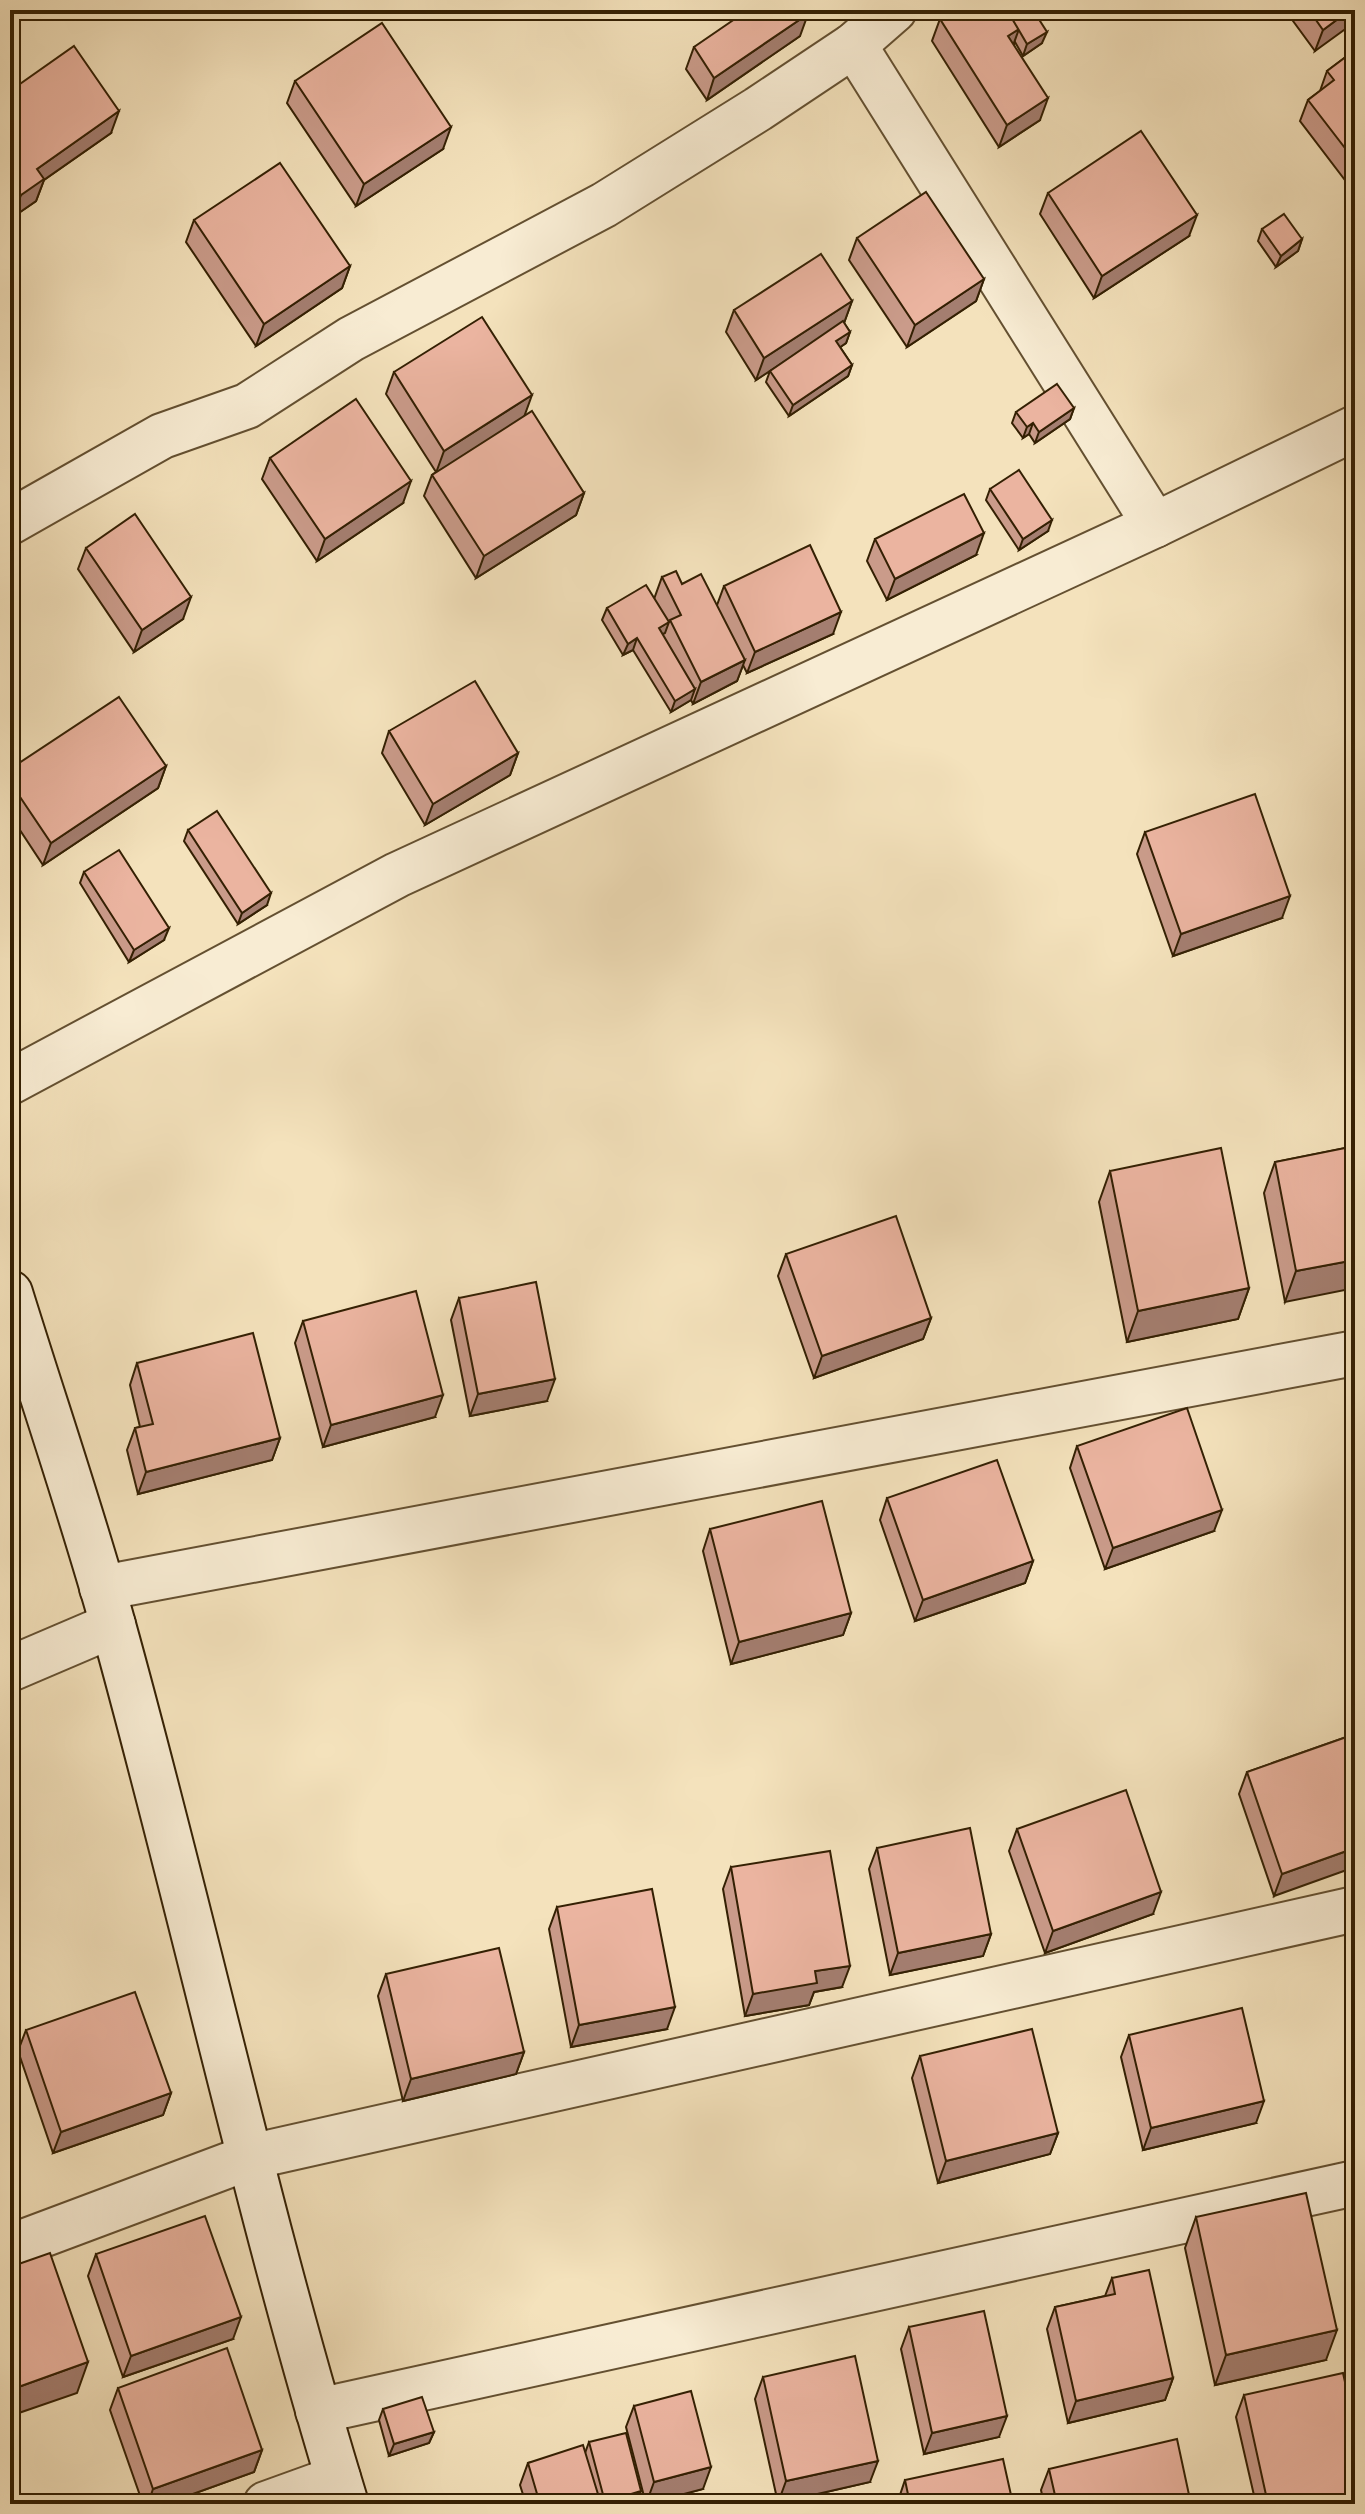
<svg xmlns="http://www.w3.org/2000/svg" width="1365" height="2514" viewBox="0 0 1365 2514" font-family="'IM FELL DW Pica',serif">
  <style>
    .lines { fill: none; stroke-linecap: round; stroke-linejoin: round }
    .street-casing { stroke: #645031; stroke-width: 48 }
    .secondary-casing { stroke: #342003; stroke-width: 48 }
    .street { stroke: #f8ecd3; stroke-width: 44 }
    .secondary { stroke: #f8ecd3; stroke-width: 44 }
    .wall { fill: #ca9b8a; stroke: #342003; stroke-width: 2 }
    .shaded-wall { fill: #a47e70; stroke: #342003; stroke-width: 2 }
    .building { fill: #ebb4a0; stroke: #342003; stroke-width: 2 }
  </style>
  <rect width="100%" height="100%" fill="#f4e2bc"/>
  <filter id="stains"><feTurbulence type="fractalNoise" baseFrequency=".0025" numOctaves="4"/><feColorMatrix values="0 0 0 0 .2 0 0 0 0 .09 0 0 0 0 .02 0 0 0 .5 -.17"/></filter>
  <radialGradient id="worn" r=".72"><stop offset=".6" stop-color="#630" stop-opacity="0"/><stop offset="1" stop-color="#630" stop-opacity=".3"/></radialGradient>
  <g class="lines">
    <defs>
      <g id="street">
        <polyline points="854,45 1155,525"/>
        <polyline points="10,522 162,436 247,406 351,339 604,205 758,109 854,45 894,10"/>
        <polyline points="10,1082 397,875 1155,525 1355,428"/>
        <polyline points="102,1588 1355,1353"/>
        <polyline points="10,1669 113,1625"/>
        <polyline points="10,2247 250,2157 1355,1909"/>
        <polyline points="318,2411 1355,2183"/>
        <polyline points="266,2504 338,2478"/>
      </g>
      <path id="secondary" d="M10 1293C44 1403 82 1513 113 1625 194 1917 257 2214 346 2504"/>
    </defs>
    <use href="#street" class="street-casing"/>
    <use href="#secondary" class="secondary-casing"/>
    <use href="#street" class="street"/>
    <use href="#secondary" class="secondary"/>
  </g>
  <g class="wall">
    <polygon points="1033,10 1042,43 1023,56 1015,42 1014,45 1040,120 999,147 932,41 940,19"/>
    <polygon points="1285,10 1355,10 1315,51"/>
    <polygon points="800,36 707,100 686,69 694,47"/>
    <polygon points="1355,50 1355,184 1351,188 1300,121 1308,100 1320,91 1327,71"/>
    <polygon points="295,81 443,149 356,206 287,103"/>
    <polygon points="10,91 111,133 44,180 36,201 13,217 10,213"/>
    <polygon points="1048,193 1189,236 1094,298 1040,214"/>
    <polygon points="194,220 350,266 342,288 256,346 186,242"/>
    <polygon points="1262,229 1302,239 1298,251 1276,267 1258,241"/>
    <polygon points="857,238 984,279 976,301 907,347 849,260"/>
    <polygon points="852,301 844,323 850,332 846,343 840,347 852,365 848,376 789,416 766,382 770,371 780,364 756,380 726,332 734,310"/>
    <polygon points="394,372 524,416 584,493 576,515 476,578 424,496 432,475 436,472 386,394"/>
    <polygon points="1074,408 1070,419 1035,443 1029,434 1023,438 1012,423 1016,412"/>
    <polygon points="270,458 403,503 317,561 262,479"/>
    <polygon points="990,489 1048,531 1019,550 986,500"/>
    <polygon points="875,539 976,555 887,600 867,561"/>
    <polygon points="86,548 183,619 134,652 78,569"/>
    <polygon points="662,577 717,605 724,586 833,634 747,673 743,665 737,681 693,704 691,700 671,712 633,650 623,655 602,620 607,608 654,599"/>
    <polygon points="389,731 518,753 510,775 425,825 382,753"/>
    <polygon points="166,766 158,788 43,865 10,815 10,769"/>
    <polygon points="188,830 267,905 238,924 184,841"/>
    <polygon points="1145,832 1282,918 1173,956 1137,854"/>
    <polygon points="84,872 164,940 129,962 80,883"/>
    <polygon points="1355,1146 1285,1302 1264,1193 1275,1162"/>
    <polygon points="1110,1171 1249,1288 1238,1319 1127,1342 1099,1202"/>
    <polygon points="786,1254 931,1318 923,1339 814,1378 778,1276"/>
    <polygon points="459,1298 547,1401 470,1416 451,1320"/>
    <polygon points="303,1321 435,1417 323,1447 295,1343"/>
    <polygon points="137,1363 280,1438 272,1460 138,1494 127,1450 135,1428 140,1427 130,1385"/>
    <polygon points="1077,1446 1214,1531 1105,1569 1070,1468"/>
    <polygon points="887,1498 1033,1561 1025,1583 915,1621 880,1520"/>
    <polygon points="710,1529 851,1613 843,1635 731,1664 703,1551"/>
    <polygon points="1355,1734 1274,1896 1239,1794 1247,1772"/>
    <polygon points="1017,1829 1153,1914 1045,1953 1009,1851"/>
    <polygon points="877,1848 991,1934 983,1956 890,1975 869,1869"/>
    <polygon points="731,1867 842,1987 814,1992 809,2005 745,2016 723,1889"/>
    <polygon points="557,1907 667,2029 571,2047 549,1929"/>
    <polygon points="386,1974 524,2052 516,2074 403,2101 378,1996"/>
    <polygon points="26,2030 171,2093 163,2115 53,2153 18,2051"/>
    <polygon points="1129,2035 1256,2123 1143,2150 1121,2057"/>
    <polygon points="920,2056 1058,2133 1050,2154 938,2183 912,2078"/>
    <polygon points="1196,2217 1326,2360 1215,2385 1185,2248"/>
    <polygon points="1355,2236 1355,2260 1351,2248"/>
    <polygon points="96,2254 233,2339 123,2377 88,2276"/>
    <polygon points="1112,2278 1173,2378 1165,2400 1068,2423 1047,2329 1055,2307 1105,2296"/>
    <polygon points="909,2327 999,2437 924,2454 901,2349"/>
    <polygon points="763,2377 870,2482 778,2503 755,2399"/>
    <polygon points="118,2388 262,2450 254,2472 165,2504 143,2504 110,2410"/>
    <polygon points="1244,2395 1355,2504 1256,2504 1236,2417"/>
    <polygon points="634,2406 703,2489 646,2504 626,2427"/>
    <polygon points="383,2409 434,2432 429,2443 389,2456 379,2420"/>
    <polygon points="589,2442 637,2503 633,2504 526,2504 520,2485 528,2463 585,2453"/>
    <polygon points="1049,2469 1191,2504 1044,2504 1041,2490"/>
    <polygon points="905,2480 1013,2504 897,2504"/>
  </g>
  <g class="shaded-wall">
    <polygon points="1350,10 1355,10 1355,22 1315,51 1323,30"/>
    <polygon points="808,14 800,36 707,100 714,78"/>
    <polygon points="1019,29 1011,51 1008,36"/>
    <polygon points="1047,32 1042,43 1023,56 1027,44"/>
    <polygon points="1048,98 1040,120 999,147 1007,125"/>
    <polygon points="119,111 111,133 44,180 36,201 13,217 21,195 37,169"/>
    <polygon points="451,127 443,149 356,206 364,184"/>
    <polygon points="1197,215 1189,236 1094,298 1102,276"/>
    <polygon points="1302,239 1298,251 1276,267 1281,256"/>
    <polygon points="350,266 342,288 256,346 264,324"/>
    <polygon points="984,279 976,301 907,347 915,325"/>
    <polygon points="852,301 844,323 756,380 764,358"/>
    <polygon points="850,332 846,343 832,353 836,341"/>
    <polygon points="852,365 848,376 789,416 793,405"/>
    <polygon points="532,395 524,417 436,473 444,451"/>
    <polygon points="1074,408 1070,419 1035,443 1039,432"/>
    <polygon points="1033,423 1029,434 1023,438 1027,427"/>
    <polygon points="411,481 403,503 317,561 325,539"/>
    <polygon points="584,493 576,515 476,578 484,556"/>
    <polygon points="1052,520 1048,531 1019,550 1023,539"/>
    <polygon points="984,533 976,555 887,600 895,579"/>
    <polygon points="191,597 183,619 134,652 142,630"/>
    <polygon points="841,612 833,634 747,673 755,652"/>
    <polygon points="669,622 665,633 654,639 659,628"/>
    <polygon points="637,638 633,650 623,655 628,644"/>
    <polygon points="745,660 737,681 693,704 701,682"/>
    <polygon points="695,689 691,700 671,712 675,701"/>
    <polygon points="518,753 510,775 425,825 433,804"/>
    <polygon points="166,766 158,788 43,865 51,843"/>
    <polygon points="271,893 267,905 238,924 242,913"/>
    <polygon points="1290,896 1282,918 1173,956 1181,934"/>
    <polygon points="169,928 164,940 129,962 134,950"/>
    <polygon points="1355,1260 1355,1288 1285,1302 1296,1271"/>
    <polygon points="1249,1288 1238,1319 1127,1342 1138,1311"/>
    <polygon points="931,1318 923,1339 814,1378 822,1356"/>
    <polygon points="555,1379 547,1401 470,1416 478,1394"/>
    <polygon points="443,1395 435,1417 323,1447 331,1425"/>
    <polygon points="280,1438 272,1460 138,1494 146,1472"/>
    <polygon points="1222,1510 1214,1531 1105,1569 1113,1548"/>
    <polygon points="1033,1561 1025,1583 915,1621 923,1600"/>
    <polygon points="851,1613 843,1635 731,1664 739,1642"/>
    <polygon points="1355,1848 1355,1867 1274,1896 1282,1874"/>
    <polygon points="1161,1892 1153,1914 1045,1953 1053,1931"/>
    <polygon points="991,1934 983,1956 890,1975 898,1953"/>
    <polygon points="850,1966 842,1987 814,1992 809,2005 745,2016 753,1994 815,1971"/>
    <polygon points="675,2007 667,2029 571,2047 579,2025"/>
    <polygon points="524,2052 516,2074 403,2101 411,2079"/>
    <polygon points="171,2093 163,2115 53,2153 61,2132"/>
    <polygon points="1264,2101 1256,2123 1143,2150 1151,2128"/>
    <polygon points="1058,2133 1050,2154 938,2183 946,2161"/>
    <polygon points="241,2317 233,2339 123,2377 131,2356"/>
    <polygon points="1337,2330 1326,2360 1215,2385 1226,2355"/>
    <polygon points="88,2362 77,2393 10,2416 10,2390"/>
    <polygon points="1173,2378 1165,2400 1068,2423 1076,2401"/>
    <polygon points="1007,2416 999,2437 924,2454 932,2433"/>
    <polygon points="434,2432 429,2443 389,2456 394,2444"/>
    <polygon points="262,2450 254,2472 165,2504 148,2504 153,2489"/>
    <polygon points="878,2461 870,2482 778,2503 786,2481"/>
    <polygon points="711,2467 703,2489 646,2504 654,2482"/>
    <polygon points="641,2491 637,2503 633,2504 604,2504 605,2502"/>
  </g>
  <g class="building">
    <polygon points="748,10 805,10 808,14 714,78 694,47"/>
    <polygon points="955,10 1007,10 1019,29 1008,36 1048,98 1007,125 940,19"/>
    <polygon points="1007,10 1033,10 1047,32 1027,44"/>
    <polygon points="1309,10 1350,10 1323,30"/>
    <polygon points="382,23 451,127 364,184 295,81"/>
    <polygon points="74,46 119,111 37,169 44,179 21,195 10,179 10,91"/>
    <polygon points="1355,50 1355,161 1308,100 1334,80 1327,71"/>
    <polygon points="1141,131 1197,215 1102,276 1048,193"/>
    <polygon points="280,163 350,266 264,324 194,220"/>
    <polygon points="926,192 984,279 915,325 857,238"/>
    <polygon points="1284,214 1302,239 1281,256 1262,229"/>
    <polygon points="821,254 852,301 764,358 734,310"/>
    <polygon points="482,317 532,395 444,451 394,372"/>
    <polygon points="843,321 850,332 836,341 852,365 793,405 770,371"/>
    <polygon points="1057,384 1074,408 1039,432 1033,423 1027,427 1016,412"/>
    <polygon points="356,399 411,481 325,539 270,458"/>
    <polygon points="532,411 584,493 484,556 432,475"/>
    <polygon points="1019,470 1052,520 1023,539 990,489"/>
    <polygon points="964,494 984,533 895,579 875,539"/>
    <polygon points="135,514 191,597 142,630 86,548"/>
    <polygon points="810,545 841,612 755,652 724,586"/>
    <polygon points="676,571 682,584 701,574 745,660 701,682 670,620 681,615 662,577"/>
    <polygon points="646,585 669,622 659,628 695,689 675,701 637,638 628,644 607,608"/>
    <polygon points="475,681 518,753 433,804 389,731"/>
    <polygon points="119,697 166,766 51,843 10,782 10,769"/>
    <polygon points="1255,794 1290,896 1181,934 1145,832"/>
    <polygon points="217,811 271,893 242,913 188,830"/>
    <polygon points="119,850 169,928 134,950 84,872"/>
    <polygon points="1355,1146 1355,1260 1296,1271 1275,1162"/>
    <polygon points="1221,1148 1249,1288 1138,1311 1110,1171"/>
    <polygon points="896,1216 931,1318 822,1356 786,1254"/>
    <polygon points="536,1282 555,1379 478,1394 459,1298"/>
    <polygon points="416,1291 443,1395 331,1425 303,1321"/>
    <polygon points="253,1333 280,1438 146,1472 135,1428 153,1424 137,1363"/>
    <polygon points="1187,1408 1222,1510 1113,1548 1077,1446"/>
    <polygon points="997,1460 1033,1561 923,1600 887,1498"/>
    <polygon points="822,1501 851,1613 739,1642 710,1529"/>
    <polygon points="1355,1734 1355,1848 1282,1874 1247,1772"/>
    <polygon points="1126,1790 1161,1892 1053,1931 1017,1829"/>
    <polygon points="970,1828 991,1934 898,1953 877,1848"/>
    <polygon points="830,1851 850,1966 815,1971 817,1983 753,1994 731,1867"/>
    <polygon points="652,1889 675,2007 579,2025 557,1907"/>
    <polygon points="499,1948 524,2052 411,2079 386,1974"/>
    <polygon points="135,1992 171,2093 61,2132 26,2030"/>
    <polygon points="1242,2008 1264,2101 1151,2128 1129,2035"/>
    <polygon points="1032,2029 1058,2133 946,2161 920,2056"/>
    <polygon points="1306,2193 1337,2330 1226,2355 1196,2217"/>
    <polygon points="205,2216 241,2317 131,2356 96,2254"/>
    <polygon points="50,2253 88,2362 10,2390 10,2267"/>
    <polygon points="1149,2270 1173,2378 1076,2401 1055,2307 1115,2294 1112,2278"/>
    <polygon points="984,2311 1007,2416 932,2433 909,2327"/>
    <polygon points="227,2348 262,2450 153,2489 118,2388"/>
    <polygon points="855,2356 878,2461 786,2481 763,2377"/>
    <polygon points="1343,2373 1355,2427 1355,2502 1347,2504 1268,2504 1244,2395"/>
    <polygon points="691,2391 711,2467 654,2482 634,2406"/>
    <polygon points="422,2397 434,2432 394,2444 383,2409"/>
    <polygon points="626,2433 641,2491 605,2502 589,2442"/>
    <polygon points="1177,2439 1191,2504 1057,2504 1049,2469"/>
    <polygon points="583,2445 601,2504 540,2504 528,2463"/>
    <polygon points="1003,2459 1013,2504 910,2504 905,2480"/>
  </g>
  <rect width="1365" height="2514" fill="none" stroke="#f4e2bc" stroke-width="40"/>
  <rect x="12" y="12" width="1341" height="2490" fill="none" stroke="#342003" stroke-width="4"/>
  <rect x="20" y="20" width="1325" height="2474" fill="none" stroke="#342003" stroke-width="2"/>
  <rect width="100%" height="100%" filter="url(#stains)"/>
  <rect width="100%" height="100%" fill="url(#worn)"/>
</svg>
